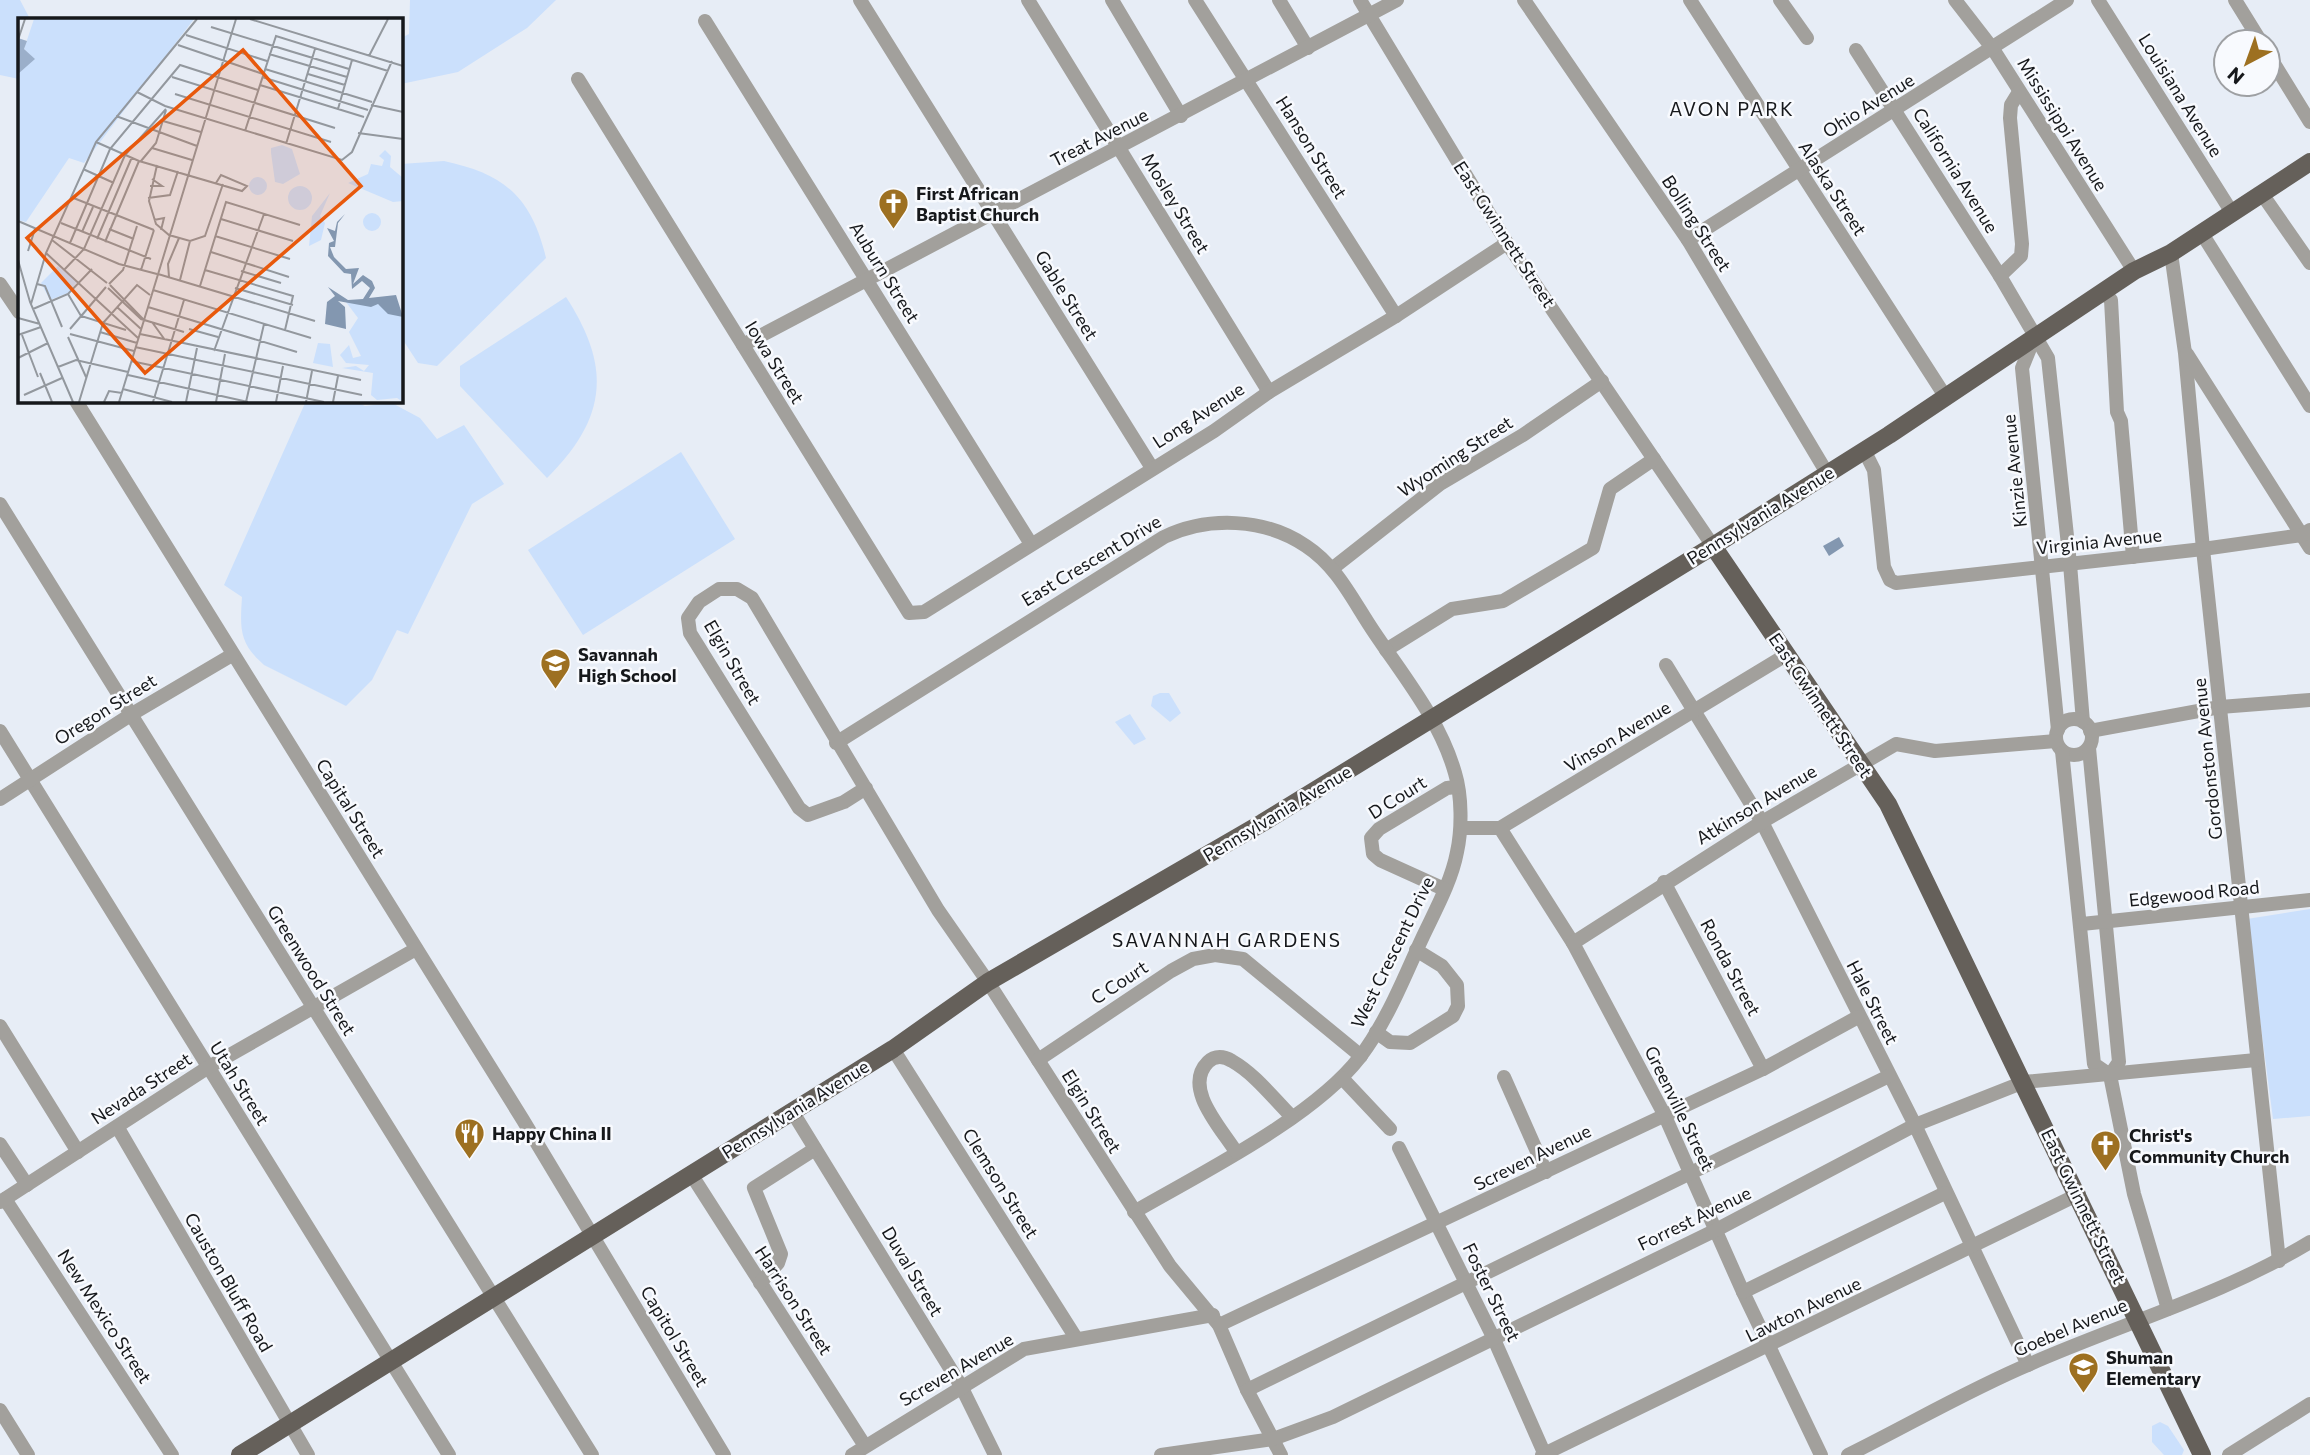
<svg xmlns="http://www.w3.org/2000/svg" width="2310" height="1455" font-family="Commissioner,sans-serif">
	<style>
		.green { fill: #cbe0fc }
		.water { fill: #8397b0 }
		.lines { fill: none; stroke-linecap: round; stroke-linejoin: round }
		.minor { stroke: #a2a09c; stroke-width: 14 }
		.major { stroke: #65605a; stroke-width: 18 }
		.labels { text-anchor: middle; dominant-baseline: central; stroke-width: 5; stroke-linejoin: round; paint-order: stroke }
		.street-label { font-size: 18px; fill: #16181b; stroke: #f8fafe }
		.poi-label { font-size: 18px; font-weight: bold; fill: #16181b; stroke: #f8fafe; text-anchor: start }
		.neighbourhood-label { font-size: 19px; letter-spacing: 2px; fill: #16181b; stroke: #f8fafe }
		.inset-road { fill: none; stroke: #93989e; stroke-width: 2 }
		.view { fill: #e8590c; fill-opacity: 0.15; stroke: #e8590c; stroke-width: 3.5 }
		.inset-edge { fill: none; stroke: #16181b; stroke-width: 3.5 }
	</style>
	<rect width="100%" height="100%" fill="#e7edf6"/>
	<!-- green -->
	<g class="green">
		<path d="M 0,0 L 20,0 L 30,19 L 19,19 L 19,79 L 0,75 Z"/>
		<path d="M 410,0 L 556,0 L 527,28 L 458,72 L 401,84 L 401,38 L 409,34 Z"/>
		<path d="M 444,161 C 504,174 531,196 546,258 L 437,366 L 418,363 L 401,337 L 401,164 Z"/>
		<path d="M 566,297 C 612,368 607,418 547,478 L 460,386 L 460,366 Z"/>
		<path d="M 306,401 L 355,401 L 365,406 L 392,403 L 420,418 L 437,439 L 464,425 L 504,484 L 472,504 L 408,634 L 397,630 L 372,680 L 346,706 L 264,665 C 239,643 240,629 242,597 L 224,585 Z"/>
		<path d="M 681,452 L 735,539 L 583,635 L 528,550 Z"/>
		<path d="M 1160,693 L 1169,693 L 1181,713 L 1170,722 L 1151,706 L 1153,696 Z"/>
		<path d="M 1130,714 L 1146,739 L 1134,745 L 1115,722 Z"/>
		<path d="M 2310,909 L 2310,1116 L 2273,1119 L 2247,919 Z"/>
		<path d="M 2160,1422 L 2168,1426 L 2184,1450 L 2182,1455 L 2164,1455 L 2152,1442 L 2152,1426 Z"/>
	</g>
	<!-- water -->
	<path class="water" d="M 1839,537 L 1844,546 L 1829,556 L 1823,546 Z"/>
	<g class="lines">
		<!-- minor -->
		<g class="minor">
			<path d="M 860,0 L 1152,468"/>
			<path d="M 1028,0 L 1269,392"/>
			<path d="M 1112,0 L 1181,116"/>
			<path d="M 1195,0 L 1396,316"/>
			<path d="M 1279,0 L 1308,48"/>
			<path d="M 1360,0 L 1507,243 L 1713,546"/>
			<path d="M 1524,0 L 1688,240 L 1827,473"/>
			<path d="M 1690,0 L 1945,396"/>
			<path d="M 1780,0 L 1807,38"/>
			<path d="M 1955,0 L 1993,49 L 2134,271"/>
			<path d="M 2098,0 L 2231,211"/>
			<path d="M 2235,0 L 2261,42"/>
			<path d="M 705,21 L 1031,544"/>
			<path d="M 1856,50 L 2000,276 L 2048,358 L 2070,564 L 2083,722"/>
			<path d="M 2268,54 L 2310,122"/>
			<path d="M 578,79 L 909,613 L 924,612 L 1214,431 L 1269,392 L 1396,316 L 1507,243"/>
			<path d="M 2262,194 L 2310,263"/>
			<path d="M 2201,232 L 2310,406"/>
			<path d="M 1688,240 L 2067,0"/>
			<path d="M 2171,253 L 2185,353 L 2203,549 L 2279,1261"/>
			<path d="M 2000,276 L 2021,256 L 2022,244 L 2010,118 L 2011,105 L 2019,92"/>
			<path d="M 0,284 L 19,312"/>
			<path d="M 2103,292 L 2111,300 L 2117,412 L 2121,421 L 2133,557"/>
			<path d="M 2035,336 L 2022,368 L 2058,730"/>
			<path d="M 743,345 L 1397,0"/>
			<path d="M 2187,354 L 2310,548"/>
			<path d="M 76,401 L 523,1120 L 724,1455"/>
			<path d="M 1864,450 L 1874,470 L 1884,567 L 1890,580 L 1896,583 L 2203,549 L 2302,535 L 2310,530"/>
			<path d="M 0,504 L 592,1455"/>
			<path d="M 1333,568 L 1440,484 L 1523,435 L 1602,381"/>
			<path d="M 1386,650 L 1452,609 L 1503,601 L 1593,548 L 1610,489 L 1654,459"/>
			<path d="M 1666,665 L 1762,822 L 1915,1125 L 2028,1365"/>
			<circle cx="2074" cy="737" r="18"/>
			<path d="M 0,731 L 449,1455"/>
			<path d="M 2090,731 L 2220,707 L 2310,700"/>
			<path d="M 836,743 L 1164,537 C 1208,516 1265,518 1306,546 C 1338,567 1353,601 1374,632 C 1404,677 1440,720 1455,773 C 1462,796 1462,829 1457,852 C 1451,884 1432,916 1419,945 C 1402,983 1385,1024 1360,1057 C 1313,1118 1201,1173 1134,1212"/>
			<path d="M 2089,748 L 2119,1062 L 2110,1075"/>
			<path d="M 2062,751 L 2094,1064 L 2110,1075 L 2134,1194 L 2168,1309"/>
			<path d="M 866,788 L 844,802 L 808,815 L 799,808 L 690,633 L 688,618 L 699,602 L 719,589 L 737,589 L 752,598 L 938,910 L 988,982 L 1170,1266 L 1219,1325 L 1247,1390 L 1281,1455"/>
			<path d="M 0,799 L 132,714 L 232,655"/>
			<path d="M 1461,828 L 1500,828 L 1786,655"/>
			<path d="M 1500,828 L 1573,943 L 1664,1114 L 1743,1292 L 1821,1455"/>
			<path d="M 1664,882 L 1763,1069"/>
			<path d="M 1444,889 L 1380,860 L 1373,854 L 1371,838 L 1379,829 L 1447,788 L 1456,787"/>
			<path d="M 2082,924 L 2310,900"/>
			<path d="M 1573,943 L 1762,822 L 1896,744 L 1935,751 L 2056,741"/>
			<path d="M 0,1026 L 78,1152"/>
			<path d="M 1376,1032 L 1390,1042 L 1410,1043 L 1453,1016 L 1458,1006 L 1457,985 L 1442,966 L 1416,950"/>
			<path d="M 893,1049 L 1076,1338"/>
			<path d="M 1038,1060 L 1171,971 L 1193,959 L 1215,955 L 1243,959 L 1361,1056"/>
			<path d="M 1504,1077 L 1546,1172"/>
			<path d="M 1342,1078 L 1390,1129"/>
			<path d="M 792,1111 L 961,1386 L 995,1455"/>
			<path d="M 118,1128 L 308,1455"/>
			<path d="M 0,1144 L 27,1185"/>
			<path d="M 1399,1148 L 1493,1337 L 1545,1455"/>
			<path d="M 1236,1152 C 1222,1129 1182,1088 1208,1062 C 1215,1055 1224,1056 1232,1061 C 1255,1074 1273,1098 1292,1117"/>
			<path d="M 691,1174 L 865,1446"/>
			<path d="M 5,1199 L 172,1455"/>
			<path d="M 0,1202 L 207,1068 L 416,949"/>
			<path d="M 760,1283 L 778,1263 L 781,1254 L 754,1188 L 815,1149"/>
			<path d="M 1743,1292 L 1945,1193"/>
			<path d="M 1219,1325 L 1763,1069 L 1858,1017"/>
			<path d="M 1247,1390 L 1889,1076"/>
			<path d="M 0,1410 L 28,1455"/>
			<path d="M 852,1455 L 1024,1349 L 1213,1315"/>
			<path d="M 1161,1455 L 1273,1439 L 1333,1417 L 1716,1230 L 1915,1125 L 2024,1082 L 2256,1060"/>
			<path d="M 1542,1455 L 2079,1194"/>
			<path d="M 1848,1455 C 1909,1425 1968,1390 2030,1364 C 2123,1323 2223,1295 2310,1242"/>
			<path d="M 2229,1455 L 2310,1404"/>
		</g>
		<!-- major -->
		<g class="major">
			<path d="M 1713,546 L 1888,804 L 2202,1455"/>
			<path d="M 240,1455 L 893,1049 L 988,982 L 1262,823 L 1713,546 L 1889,435 L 2134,271 L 2171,253 L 2310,162"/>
		</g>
	</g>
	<!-- icons -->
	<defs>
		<symbol id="church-pin" viewBox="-11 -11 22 30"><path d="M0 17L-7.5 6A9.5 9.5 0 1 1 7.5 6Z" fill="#9d7021" stroke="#f8fafe"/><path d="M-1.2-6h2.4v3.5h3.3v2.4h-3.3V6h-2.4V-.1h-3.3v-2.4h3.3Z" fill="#fff"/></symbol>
		<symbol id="school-pin" viewBox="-11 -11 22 30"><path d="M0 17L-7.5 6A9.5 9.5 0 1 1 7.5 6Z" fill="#9d7021" stroke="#f8fafe"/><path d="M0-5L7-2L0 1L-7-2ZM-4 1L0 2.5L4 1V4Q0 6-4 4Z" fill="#fff"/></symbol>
		<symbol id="restaurant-pin" viewBox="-11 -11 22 30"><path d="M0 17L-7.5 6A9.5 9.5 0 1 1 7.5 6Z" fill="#9d7021" stroke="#f8fafe"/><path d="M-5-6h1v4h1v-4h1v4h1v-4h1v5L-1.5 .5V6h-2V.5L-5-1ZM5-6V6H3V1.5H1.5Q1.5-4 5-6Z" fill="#fff"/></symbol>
	</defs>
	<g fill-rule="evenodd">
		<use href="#church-pin" x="876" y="186" width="35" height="47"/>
		<use href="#school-pin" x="538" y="646" width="35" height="47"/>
		<use href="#restaurant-pin" x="452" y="1116" width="35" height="47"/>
		<use href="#church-pin" x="2088" y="1128" width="35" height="47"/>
		<use href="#school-pin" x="2066" y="1350" width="35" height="47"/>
	</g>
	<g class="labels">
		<!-- street labels -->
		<g class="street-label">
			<text transform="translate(2181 95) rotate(58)">Louisiana Avenue</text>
			<text transform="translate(1868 105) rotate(-32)">Ohio Avenue</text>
			<text transform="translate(2063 124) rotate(58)">Mississippi Avenue</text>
			<text transform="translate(1099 137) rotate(-27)">Treat Avenue</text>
			<text transform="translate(1312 147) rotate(58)">Hanson Street</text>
			<text transform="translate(1956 170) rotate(58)">California Avenue</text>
			<text transform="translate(1833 188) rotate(57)">Alaska Street</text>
			<text transform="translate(1176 203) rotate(59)">Mosley Street</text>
			<text transform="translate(1697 223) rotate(57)">Bolling Street</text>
			<text transform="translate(1505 234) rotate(57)">East Gwinnett Street</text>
			<text transform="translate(885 272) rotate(58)">Auburn Street</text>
			<text transform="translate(1067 295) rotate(58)">Gable Street</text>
			<text transform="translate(775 362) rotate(58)">Iowa Street</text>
			<text transform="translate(1198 415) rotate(-33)">Long Avenue</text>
			<text transform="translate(1455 456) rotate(-33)">Wyoming Street</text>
			<text transform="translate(2014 471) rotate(-96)">Kinzie Avenue</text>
			<text transform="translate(1760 515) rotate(-32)">Pennsylvania Avenue</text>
			<text transform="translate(2099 541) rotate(-6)">Virginia Avenue</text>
			<text transform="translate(1091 560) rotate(-31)">East Crescent Drive</text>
			<text transform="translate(733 662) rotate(60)">Elgin Street</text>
			<text transform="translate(1821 705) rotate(56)">East Gwinnett Street</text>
			<text transform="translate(105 709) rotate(-32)">Oregon Street</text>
			<text transform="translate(1617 736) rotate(-31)">Vinson Avenue</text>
			<text transform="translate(2207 759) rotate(-96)">Gordonston Avenue</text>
			<text transform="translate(1397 797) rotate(-32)">D Court</text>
			<text transform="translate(1756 804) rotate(-31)">Atkinson Avenue</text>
			<text transform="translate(351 808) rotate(58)">Capital Street</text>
			<text transform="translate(1277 813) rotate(-31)">Pennsylvania Avenue</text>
			<text transform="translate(2194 893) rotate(-6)">Edgewood Road</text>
			<text transform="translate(1392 952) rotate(-64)">West Crescent Drive</text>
			<text transform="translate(1731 967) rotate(62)">Ronda Street</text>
			<text transform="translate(312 970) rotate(58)">Greenwood Street</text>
			<text transform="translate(1119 982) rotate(-33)">C Court</text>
			<text transform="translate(1873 1002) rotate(63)">Hale Street</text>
			<text transform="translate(240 1083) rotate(58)">Utah Street</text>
			<text transform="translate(141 1088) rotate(-33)">Nevada Street</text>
			<text transform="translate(1680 1108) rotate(64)">Greenville Street</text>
			<text transform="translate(795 1109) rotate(-32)">Pennsylvania Avenue</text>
			<text transform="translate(1092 1111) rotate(58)">Elgin Street</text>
			<text transform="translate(1532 1157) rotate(-26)">Screven Avenue</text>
			<text transform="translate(1001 1183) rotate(58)">Clemson Street</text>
			<text transform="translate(2084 1206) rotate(64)">East Gwinnett Street</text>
			<text transform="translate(1694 1218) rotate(-26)">Forrest Avenue</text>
			<text transform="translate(913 1271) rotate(59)">Duval Street</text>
			<text transform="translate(229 1282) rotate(60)">Causton Bluff Road</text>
			<text transform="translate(1492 1292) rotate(64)">Foster Street</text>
			<text transform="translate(794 1300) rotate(57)">Harrison Street</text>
			<text transform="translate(1803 1309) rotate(-26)">Lawton Avenue</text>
			<text transform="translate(105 1316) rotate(57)">New Mexico Street</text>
			<text transform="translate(2070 1327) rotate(-23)">Goebel Avenue</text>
			<text transform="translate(675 1336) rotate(59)">Capitol Street</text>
			<text transform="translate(956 1369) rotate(-30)">Screven Avenue</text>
		</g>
		<!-- poi labels -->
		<g class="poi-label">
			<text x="916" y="193">First African<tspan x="916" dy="21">Baptist Church</tspan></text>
			<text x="578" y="654">Savannah<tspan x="578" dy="21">High School</tspan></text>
			<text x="492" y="1133">Happy China II</text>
			<text x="2129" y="1135">Christ's<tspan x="2129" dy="21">Community Church</tspan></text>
			<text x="2106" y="1357">Shuman<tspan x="2106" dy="21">Elementary</tspan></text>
		</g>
		<!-- neighbourhood labels -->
		<g class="neighbourhood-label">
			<text x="1732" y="108">AVON PARK</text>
			<text x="1227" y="939">SAVANNAH GARDENS</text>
		</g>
	</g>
	<!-- overview -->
	<g transform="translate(18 18)">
		<rect width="385" height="385" fill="#e7edf6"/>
		<path d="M 16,1 L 176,1 L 66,145 L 51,140 L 8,204 L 0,202 L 0,56 L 16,41 L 6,31 ZM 264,127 L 274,131 L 282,156 L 265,166 L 257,164 L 253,135 L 253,130 ZM 367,132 L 373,138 L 372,149 L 385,160 L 385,183 L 375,184 L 330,165 L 350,156 L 353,146 L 364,148 L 366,142 L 361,138 ZM231 168a9 9 0 1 1 18 0a9 9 0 1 1-18 0ZM270 180a12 12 0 1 1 24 0a12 12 0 1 1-24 0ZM 312,175 L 302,198 L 307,205 L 303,222 L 291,228 L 294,198 ZM345 204a9 9 0 1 1 18 0a9 9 0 1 1-18 0ZM 40,248 L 59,264 L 50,275 L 32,282 L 23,265 ZM 328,284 L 360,286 L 385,299 L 385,384 L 379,380 L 359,382 L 353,377 L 355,355 L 324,350 L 338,348 L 346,353 L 351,347 L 328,345 L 322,337 L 331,327 L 335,340 L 343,338 L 331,314 L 340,300 ZM 300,325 L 312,326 L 315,349 L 295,345 Z" fill="#cbe0fc"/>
		<path d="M 0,20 L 9,23 L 6,31 L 17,41 L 0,56 Z" fill="#9bafca"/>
		<path d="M 327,196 L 320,205 L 317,229 L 312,229 L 316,239 L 328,251 L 341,250 L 335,266 L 345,257 L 354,263 L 357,270 L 351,280 L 378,277 L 385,299 L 370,296 L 360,286 L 353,289 L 320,283 L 327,289 L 328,311 L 307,306 L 309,284 L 317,278 L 310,269 L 330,282 L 345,281 L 352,270 L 344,263 L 334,271 L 333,256 L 326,255 L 310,238 L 311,225 L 316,223 L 309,210 L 317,213 L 319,204 Z" fill="#8397b0"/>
		<path class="inset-road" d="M 232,1 L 385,48M 193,9 L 331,51M 168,17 L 249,43M 0,22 L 7,1M 160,27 L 245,56M 251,36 L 329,59M 351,38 L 370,1M 247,51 L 354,84M 290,56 L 327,67M 154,59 L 317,110M 244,59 L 350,92M 242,67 L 346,99M 119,74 L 147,88 L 324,142 L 334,134 L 374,43M 157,76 L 313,124M 353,87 L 385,94M 320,91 L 334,42M 98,98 L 179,128M 145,103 L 183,114M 227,113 L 258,18 L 370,53M 340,115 L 385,121M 78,124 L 121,143 L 224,173 L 229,168 L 203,157 L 198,165M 268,126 L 297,31M 134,130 L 174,142M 123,143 L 138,125 L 148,92M 139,147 L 131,183 L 138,206 L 151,217 L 172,223 L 187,218 L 205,166M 65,151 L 96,165M 132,168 L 144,168 L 134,161M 53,179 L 136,212M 130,180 L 152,177 L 160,153M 203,201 L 275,223M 136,202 L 146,200 L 143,212M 0,203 L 101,246 L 139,256M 43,205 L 133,241M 91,211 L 116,221M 64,214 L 75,189M 197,218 L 272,241M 79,221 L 114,139M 34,222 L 89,265M 87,224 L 121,143M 52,225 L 92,131 L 162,47 L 240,72M 10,233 L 17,211M 193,234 L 271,259M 28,235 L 120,320M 0,242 L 12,284 L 55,384M 46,252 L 66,231 L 107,137 L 148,91M 123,252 L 136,212M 187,252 L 275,278 L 267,312M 223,253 L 263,265M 140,256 L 297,303M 151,259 L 150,246 L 161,220M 162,262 L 172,223M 19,266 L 27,268 L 44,309M 91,266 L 105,252 L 119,208M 92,267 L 125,301M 182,268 L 208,184 L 282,207M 90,270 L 123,301 L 166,314M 217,270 L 275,287M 135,272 L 293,320M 50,276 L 63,298 L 108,312M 13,286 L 28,235 L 78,124 L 179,1M 99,289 L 123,311M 130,289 L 279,334M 15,291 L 50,276 L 74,251M 0,300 L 22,306M 134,304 L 147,322M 52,311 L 88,269M 171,311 L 200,319M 82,314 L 119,325M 52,316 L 116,333M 122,316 L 343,362M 0,317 L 23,309M 4,317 L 20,359M 50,319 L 68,359M 117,329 L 344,377M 196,333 L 246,196M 0,340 L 30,325M 113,343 L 306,384M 40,349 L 58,342 L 110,354M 22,355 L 34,384M 110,357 L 230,384M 105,371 L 154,384M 6,377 L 44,360M 61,384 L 85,305 L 119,267 L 132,277M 86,384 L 91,373 L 104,375M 101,384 L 218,1M 135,384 L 166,282M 168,384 L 179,330M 198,384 L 207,336M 228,384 L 246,306M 258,384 L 265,348M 288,384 L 294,353M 315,384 L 320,358"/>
		<path class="view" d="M 225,32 L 343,168 L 127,355 L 9,220 Z"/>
		<rect width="385" height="385" class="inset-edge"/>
	</g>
	<!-- north arrow -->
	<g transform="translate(2247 63) rotate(221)"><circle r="33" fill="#f8fafe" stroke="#9ea0a3" stroke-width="2"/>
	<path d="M0-5L12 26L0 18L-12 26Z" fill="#9d7021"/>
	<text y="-10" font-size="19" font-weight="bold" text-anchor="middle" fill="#16181b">N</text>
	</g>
</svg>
